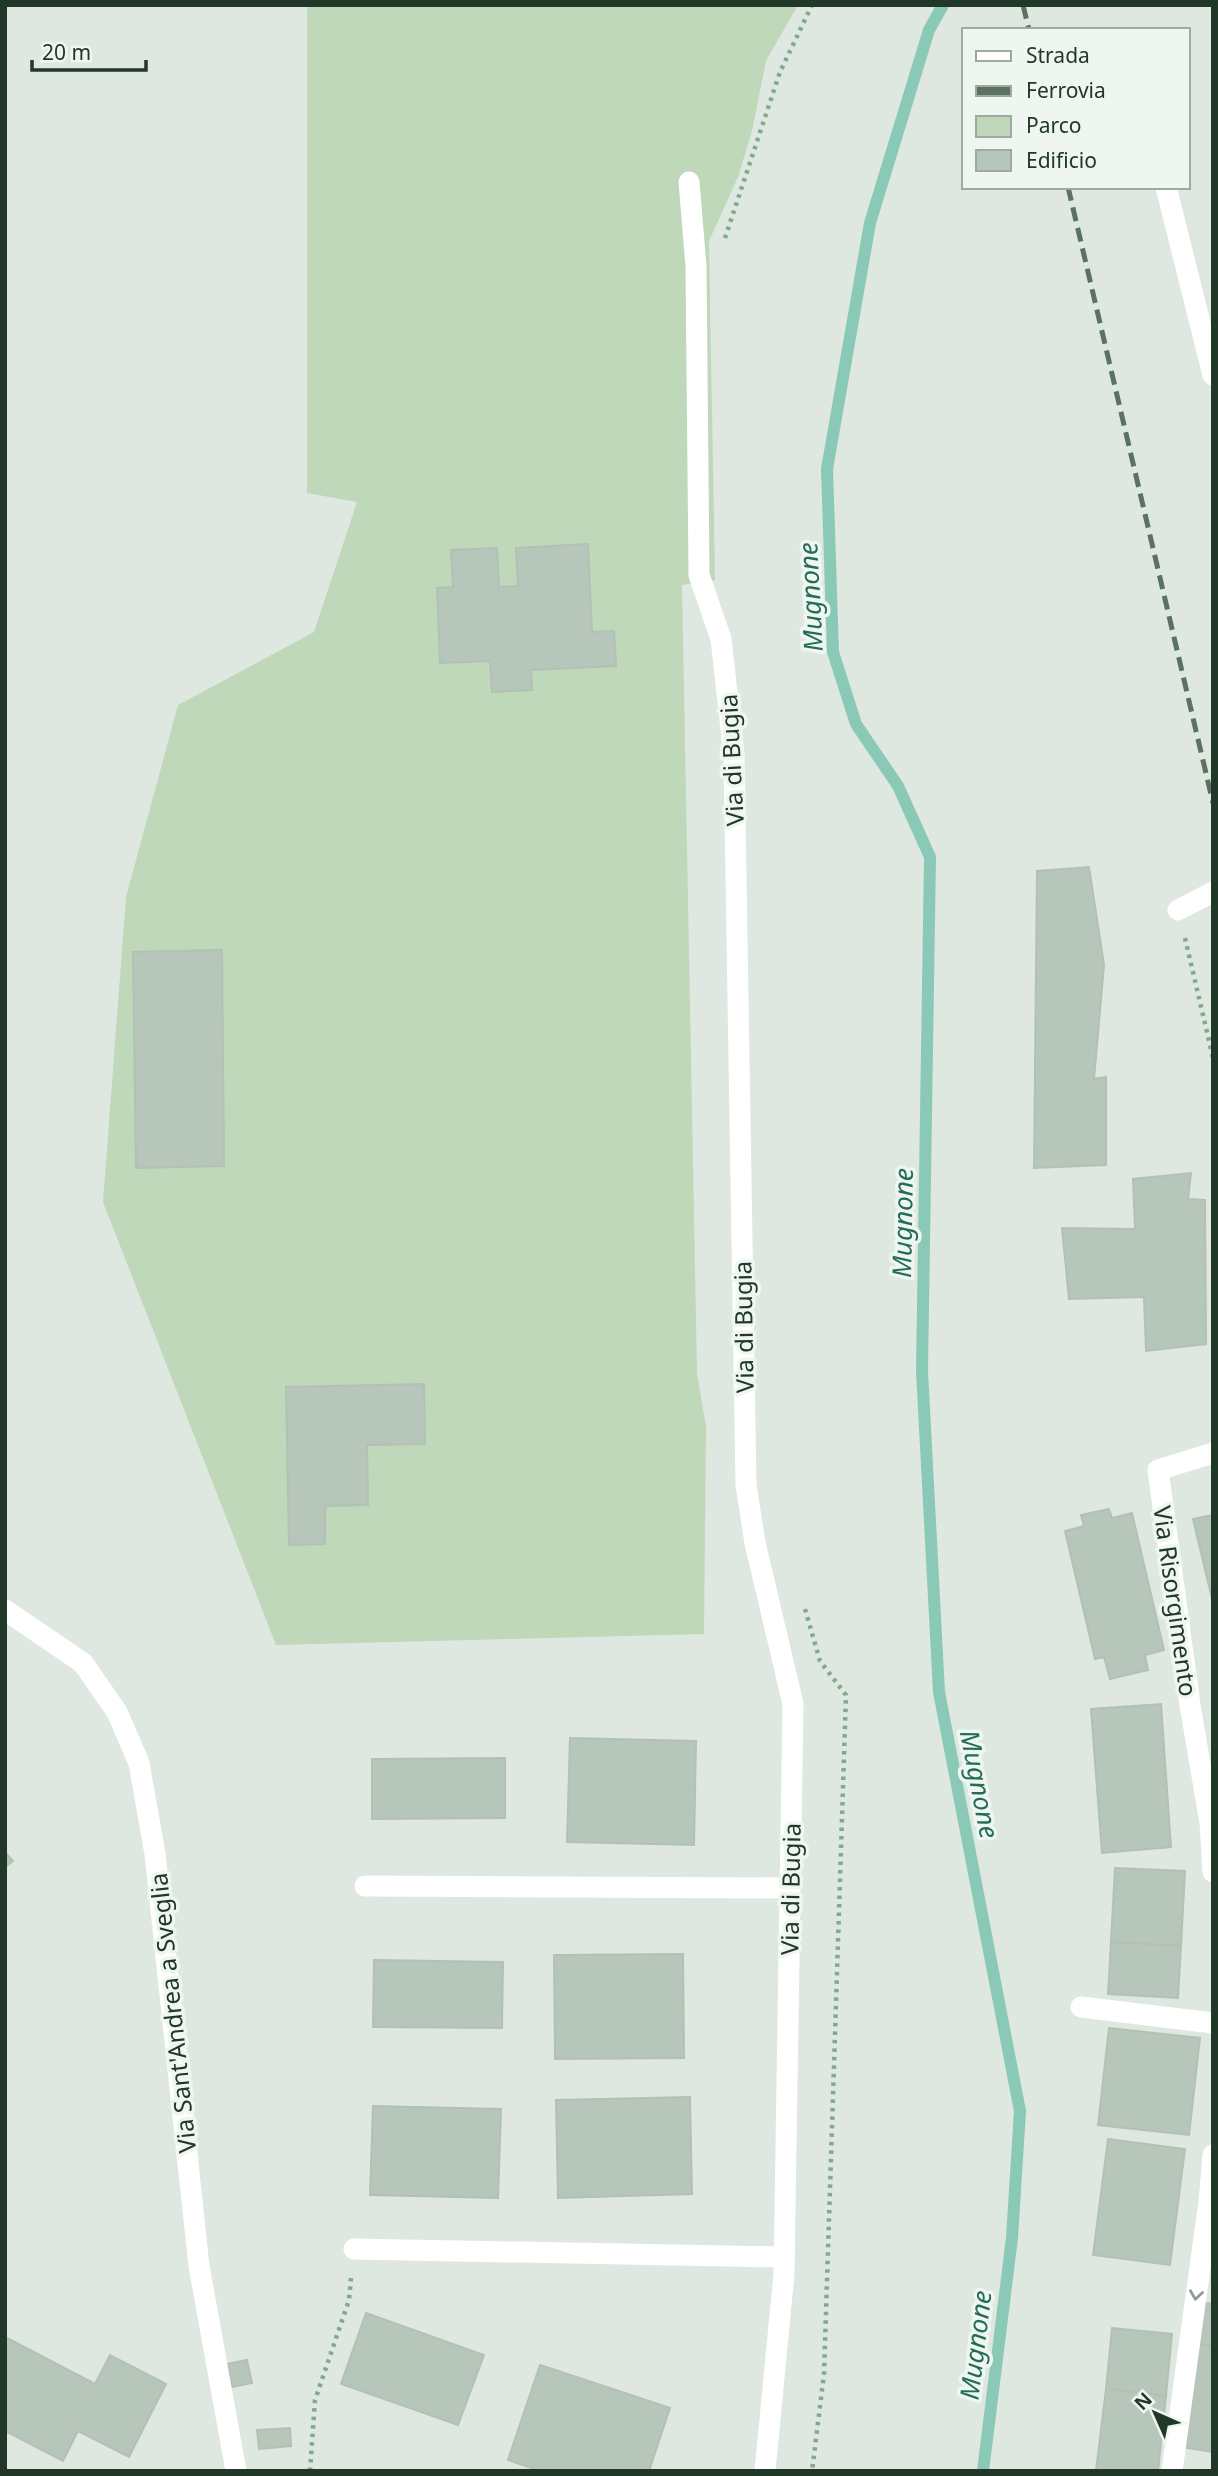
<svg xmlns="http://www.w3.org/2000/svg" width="1218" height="2476" font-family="'Noto Sans',sans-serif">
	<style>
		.green { fill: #bed8b9 }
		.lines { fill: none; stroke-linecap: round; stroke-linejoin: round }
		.stream { stroke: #8bc9b7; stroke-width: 12 }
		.building { fill: #b7c6ba; stroke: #b2c1b4; stroke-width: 2 }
		.path { stroke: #82a98b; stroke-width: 4.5; stroke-dasharray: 3.5 5; stroke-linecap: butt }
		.minor { stroke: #fff; stroke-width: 21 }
		.rail { stroke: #5b7262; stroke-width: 5; stroke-dasharray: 14 7; stroke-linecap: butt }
		.oneway { stroke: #909b93 }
		.labels { text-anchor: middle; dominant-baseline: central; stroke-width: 7; stroke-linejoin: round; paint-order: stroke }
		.street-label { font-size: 24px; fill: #213727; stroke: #eef6ef }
		.water-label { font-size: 26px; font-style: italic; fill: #226c58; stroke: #eef6ef }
	</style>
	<rect width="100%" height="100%" fill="#dee8e0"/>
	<!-- green -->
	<path class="green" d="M 307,5 L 798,5 L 766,61 L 752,131 L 738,177 L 709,241 L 715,580 L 682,585 L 697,1373 L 706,1427 L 704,1634 L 276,1645 L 103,1202 L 126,897 L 178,705 L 314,632 L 357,502 L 307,493 Z"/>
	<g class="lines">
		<!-- stream -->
		<path class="stream" d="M 943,5 L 929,30 L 870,223 L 827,469 L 833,652 L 856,724 L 898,786 L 930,857 L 922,1371 L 939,1692 L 1020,2111 L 1012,2238 L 983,2471"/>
	</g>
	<!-- building -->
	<g class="building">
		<path d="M 588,544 L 592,632 L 614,631 L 616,666 L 531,670 L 532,690 L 492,692 L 490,661 L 440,663 L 437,588 L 453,587 L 451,550 L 497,548 L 499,587 L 518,586 L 516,548 Z"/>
		<path d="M 1089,867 L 1104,965 L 1094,1079 L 1106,1077 L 1106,1165 L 1034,1168 L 1037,871 Z"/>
		<path d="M 222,950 L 224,1166 L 136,1168 L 133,952 Z"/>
		<path d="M 1191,1173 L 1188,1199 L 1205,1200 L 1206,1344 L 1146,1351 L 1144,1297 L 1069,1299 L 1062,1228 L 1135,1229 L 1133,1179 Z"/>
		<path d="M 424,1384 L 425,1444 L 367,1445 L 368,1505 L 325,1506 L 325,1544 L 289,1545 L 286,1387 Z"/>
		<path d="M 1109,1509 L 1112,1518 L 1132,1513 L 1164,1650 L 1145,1655 L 1148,1670 L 1110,1679 L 1104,1657 L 1095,1659 L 1065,1531 L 1084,1526 L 1081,1515 Z"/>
		<path d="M 1213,1515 L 1213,1603 L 1193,1519 Z"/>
		<path d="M 1161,1704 L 1171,1847 L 1102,1853 L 1091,1709 Z"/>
		<path d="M 570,1738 L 696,1741 L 694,1845 L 567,1842 Z"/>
		<path d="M 505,1758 L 505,1818 L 372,1819 L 372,1759 Z"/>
		<path d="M 5,1852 L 13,1861 L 5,1867 Z"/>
		<path d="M 1115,1868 L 1185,1871 L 1181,1946 L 1111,1942 Z"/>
		<path d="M 1111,1942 L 1181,1946 L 1178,1998 L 1108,1994 Z"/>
		<path d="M 683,1954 L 684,2058 L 555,2059 L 554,1955 Z"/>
		<path d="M 374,1960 L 503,1962 L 502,2028 L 373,2027 Z"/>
		<path d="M 1109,2028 L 1200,2038 L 1189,2135 L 1098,2125 Z"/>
		<path d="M 690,2097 L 692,2194 L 558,2198 L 556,2100 Z"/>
		<path d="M 373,2106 L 501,2109 L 498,2198 L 370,2195 Z"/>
		<path d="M 1108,2139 L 1185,2149 L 1170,2265 L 1093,2255 Z"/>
		<path d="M 1204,2303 L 1213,2304 L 1213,2346 L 1198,2344 Z"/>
		<path d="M 366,2313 L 484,2355 L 458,2425 L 341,2384 Z"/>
		<path d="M 1112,2328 L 1172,2334 L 1166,2396 L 1106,2389 Z"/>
		<path d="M 5,2337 L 95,2384 L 110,2355 L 166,2384 L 129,2457 L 78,2431 L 63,2461 L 5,2431 Z"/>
		<path d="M 1198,2344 L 1213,2346 L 1213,2452 L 1181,2447 Z"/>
		<path d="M 247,2360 L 252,2383 L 232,2387 L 227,2364 Z"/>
		<path d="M 540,2365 L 670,2408 L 649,2471 L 540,2471 L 508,2460 Z"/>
		<path d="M 1106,2389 L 1166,2396 L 1158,2471 L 1096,2471 Z"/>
		<path d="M 290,2428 L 291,2446 L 259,2449 L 257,2430 Z"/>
	</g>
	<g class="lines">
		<!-- path -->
		<g class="path">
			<path d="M 725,238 L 780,72 L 812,5"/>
			<path d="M 1185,938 L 1213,1058"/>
			<path d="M 805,1609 L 820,1661 L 846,1695 L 824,2374 L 812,2471"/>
			<path d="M 310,2471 L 315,2400 L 349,2300 L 351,2278"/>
		</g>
		<!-- minor -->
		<g class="minor">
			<path d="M 689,182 L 696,266 L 699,575 L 721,639 L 734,755 L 746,1485 L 755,1543 L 793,1704 L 784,2274 L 765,2471"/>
			<path d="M 1166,187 L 1213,375"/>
			<path d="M 1178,910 L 1213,892"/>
			<path d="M 1213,1453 L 1158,1470 L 1190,1705 L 1210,1823 L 1213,1872"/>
			<path d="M 5,1610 L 83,1663 L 117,1712 L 139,1763 L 155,1854 L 199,2266 L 236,2471"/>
			<path d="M 365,1886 L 790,1888"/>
			<path d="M 1081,2007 L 1213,2023"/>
			<path d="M 354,2249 L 784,2257"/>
			<path d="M 1172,2471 L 1209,2202 L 1213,2155"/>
		</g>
		<!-- rail -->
		<g class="rail">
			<path d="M 1023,5 L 1029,30"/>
			<path d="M 1068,187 L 1213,803"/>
		</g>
	</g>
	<!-- one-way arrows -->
	<defs><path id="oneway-chevron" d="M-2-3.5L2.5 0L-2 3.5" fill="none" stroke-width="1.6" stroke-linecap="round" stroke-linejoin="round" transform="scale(1.75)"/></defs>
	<use class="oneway" href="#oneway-chevron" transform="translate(1196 2295) rotate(98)"/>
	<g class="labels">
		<!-- street labels -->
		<g class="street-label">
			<text transform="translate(731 760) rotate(-93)">Via di Bugia</text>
			<text transform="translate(743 1327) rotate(-91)">Via di Bugia</text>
			<text transform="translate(1176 1601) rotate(82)">Via Risorgimento</text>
			<text transform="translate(790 1889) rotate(-89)">Via di Bugia</text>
			<text transform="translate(172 2013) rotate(-96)">Via Sant'Andrea a Sveglia</text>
		</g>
		<!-- water labels -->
		<g class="water-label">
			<text transform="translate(810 597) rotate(-93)">Mugnone</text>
			<text transform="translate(902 1223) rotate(-89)">Mugnone</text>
			<text transform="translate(980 1784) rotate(79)">Mugnone</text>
			<text transform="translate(975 2345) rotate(-83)">Mugnone</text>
		</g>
	</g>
	<!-- border -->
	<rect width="1218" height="2476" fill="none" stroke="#213727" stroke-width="14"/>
	<!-- legend -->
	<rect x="962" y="28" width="228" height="161" fill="#eef6ef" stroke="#9caa9f" stroke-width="2"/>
	<rect x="976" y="51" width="35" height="10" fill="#ffffff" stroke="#9caa9f" stroke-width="2"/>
	<text x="1026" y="63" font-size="21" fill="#213727">Strada</text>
	<rect x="976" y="86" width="35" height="10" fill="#5b7262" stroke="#9caa9f" stroke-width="2"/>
	<text x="1026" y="98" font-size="21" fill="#213727">Ferrovia</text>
	<rect x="976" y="116" width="35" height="21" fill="#bed8b9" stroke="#9caa9f" stroke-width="2"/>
	<text x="1026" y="133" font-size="21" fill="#213727">Parco</text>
	<rect x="976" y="150" width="35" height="21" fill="#b7c6ba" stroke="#9caa9f" stroke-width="2"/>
	<text x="1026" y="168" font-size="21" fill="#213727">Edificio</text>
	<!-- north arrow -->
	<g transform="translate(1155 2413) rotate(315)" stroke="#eef6ef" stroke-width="5" paint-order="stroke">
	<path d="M0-5L12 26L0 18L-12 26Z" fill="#213727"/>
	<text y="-10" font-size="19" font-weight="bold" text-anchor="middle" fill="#213727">N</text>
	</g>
	<!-- scale -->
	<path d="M32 60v10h114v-10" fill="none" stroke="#213727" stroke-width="3.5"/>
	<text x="42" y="60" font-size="21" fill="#213727" stroke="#eef6ef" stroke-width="5" paint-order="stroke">20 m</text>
</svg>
